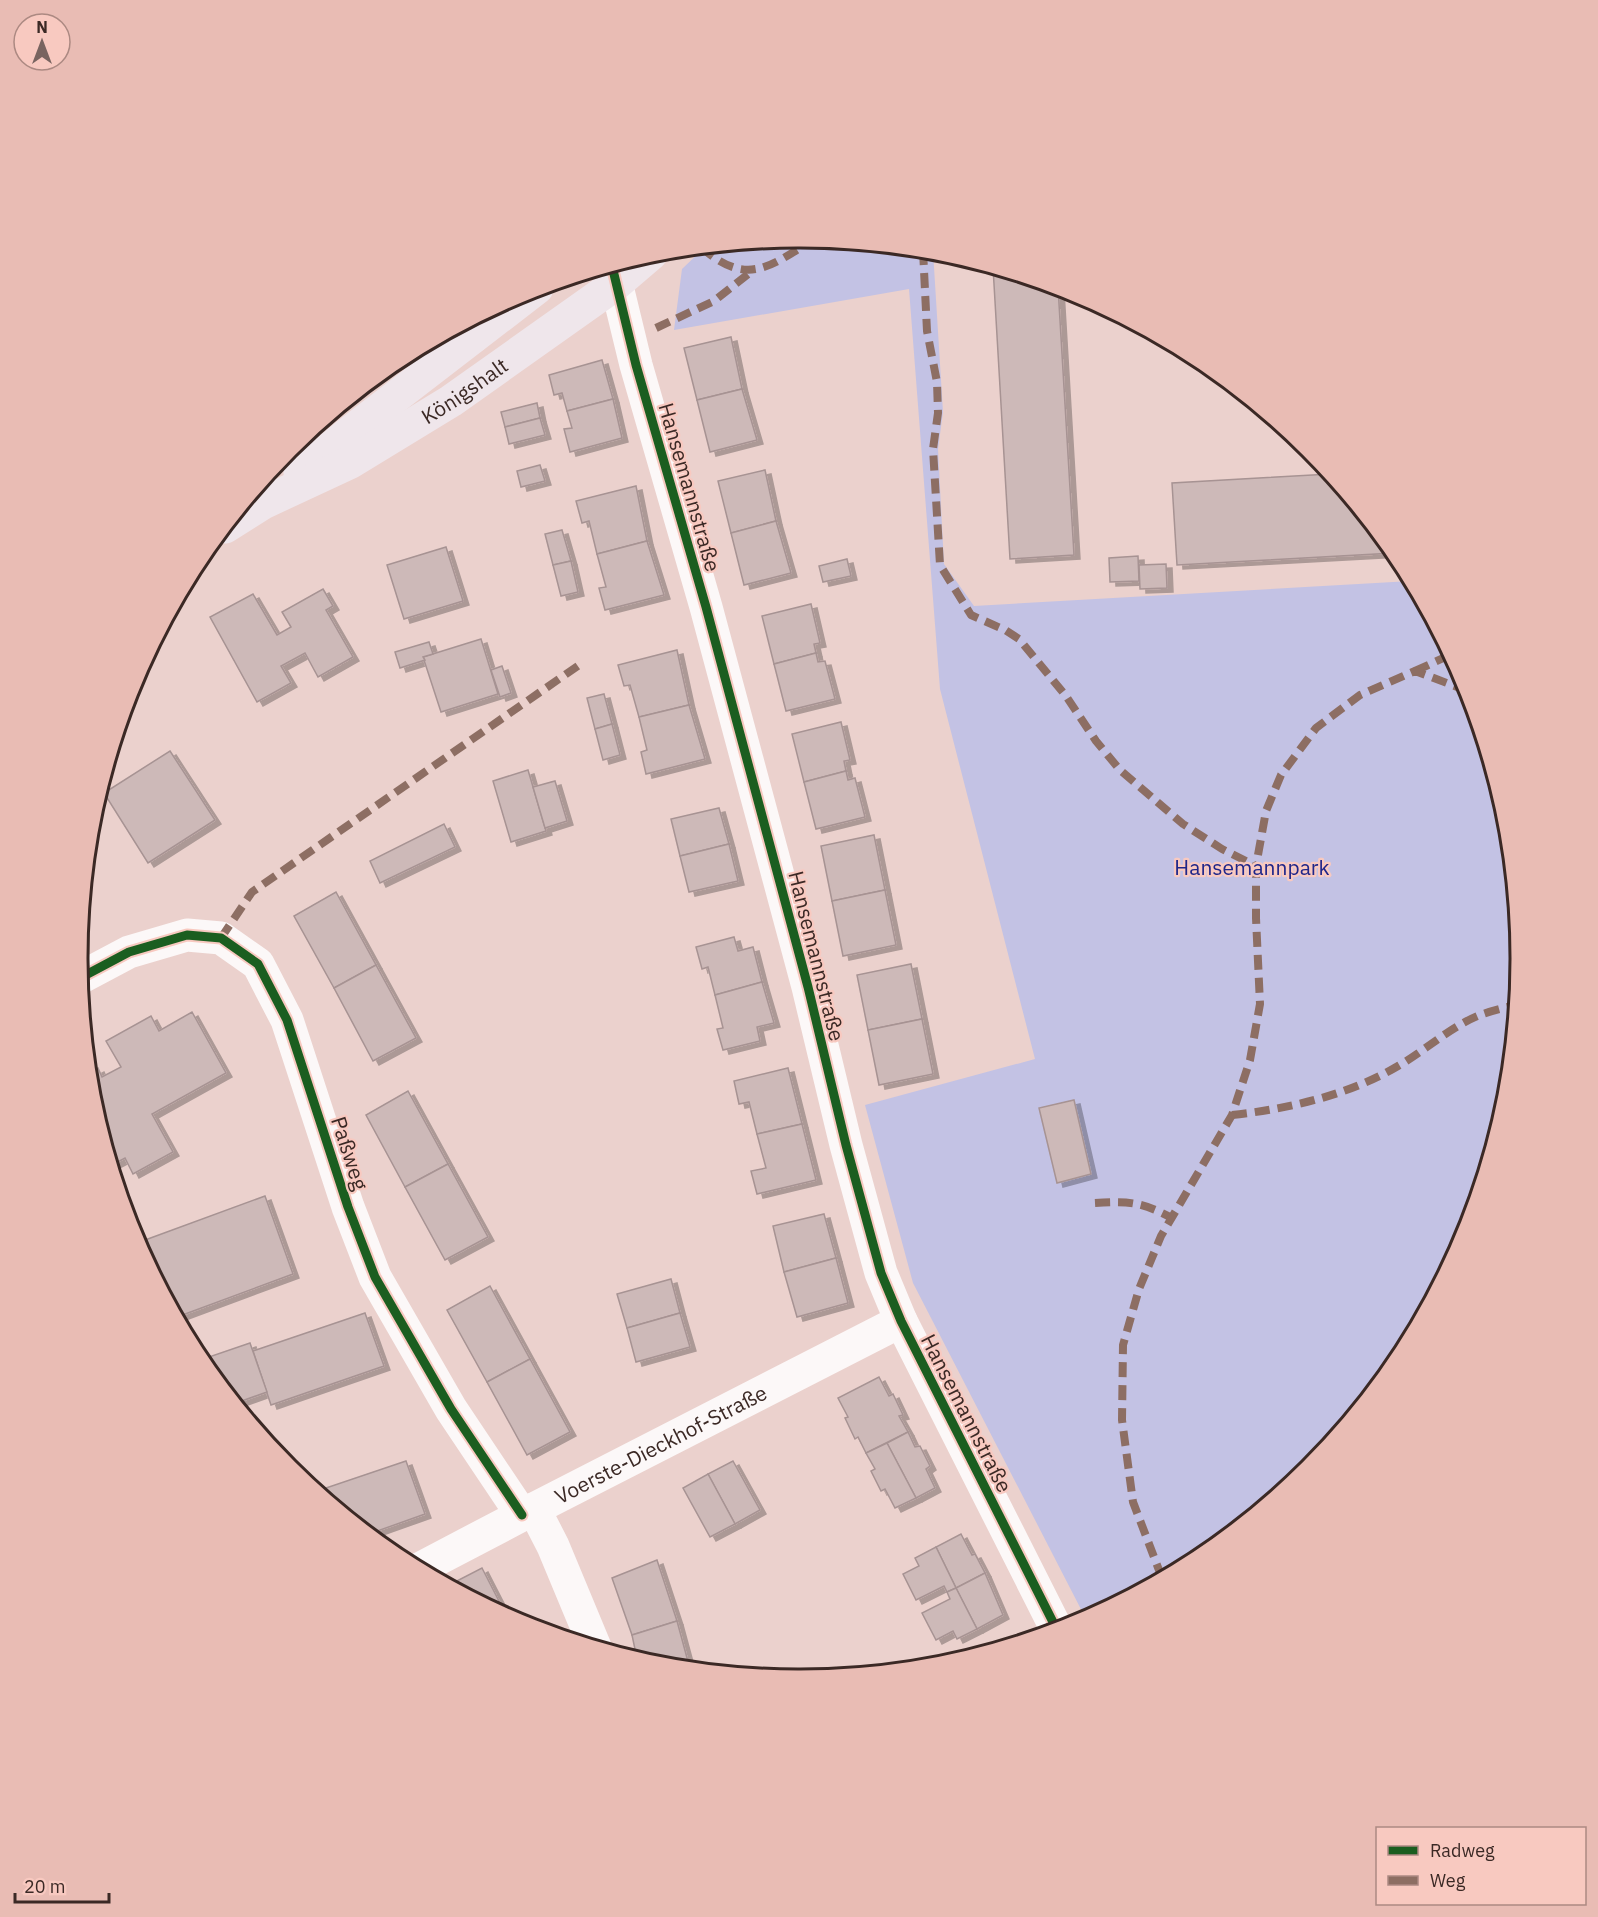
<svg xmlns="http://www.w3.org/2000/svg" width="1598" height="1917" font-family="'IBM Plex Sans',sans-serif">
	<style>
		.green { fill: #c3c2e4 }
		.building { fill: #cdb9b8; stroke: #a79393; stroke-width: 1.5; filter: url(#shadow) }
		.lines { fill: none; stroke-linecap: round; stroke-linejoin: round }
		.minor { stroke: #fcf8f8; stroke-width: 33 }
		.major { stroke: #efe6eb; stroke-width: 33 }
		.quiet { stroke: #8d6e63; stroke-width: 8; stroke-dasharray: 15 8; stroke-linecap: butt }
		.cycleway-casing { stroke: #f8c9c0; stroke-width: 13 }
		.cycleway { stroke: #1b5e20; stroke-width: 9 }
		.labels { text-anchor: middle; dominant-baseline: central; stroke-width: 4.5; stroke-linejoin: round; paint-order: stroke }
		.street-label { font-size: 21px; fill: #3b2925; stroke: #f8c9c0 }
		.park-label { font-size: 21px; fill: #1f2689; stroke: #f8c9c0 }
		.rim { fill: none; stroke: #3b2925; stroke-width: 3 }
	</style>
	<defs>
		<filter id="shadow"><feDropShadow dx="6" dy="4" stdDeviation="0" flood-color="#0004"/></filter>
	</defs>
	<rect width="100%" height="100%" fill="#ebd1cd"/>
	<!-- green -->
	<g class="green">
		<path d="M 799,238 L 933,251 L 943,412 L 938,449 L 944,564 L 974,606 L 1411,581 L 1465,683 L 1506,818 L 1520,958 L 1506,1099 L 1465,1235 L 1398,1359 L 1309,1469 L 1199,1558 L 1086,1619 L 913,1283 L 865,1105 L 1035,1059 L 940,689 L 909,289 L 674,330 L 682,269 L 705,247 Z"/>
		<path d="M 374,382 L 378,387 L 284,455 L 360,390 Z"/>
	</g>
	<!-- building -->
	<g class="building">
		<path d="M 993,267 L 1058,287 L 1074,555 L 1010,559 Z"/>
		<path d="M 731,337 L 742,389 L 697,400 L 684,348 Z"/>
		<path d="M 602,360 L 613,399 L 567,411 L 562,393 L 554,395 L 549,375 Z"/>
		<path d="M 742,389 L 757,440 L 710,452 L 697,400 Z"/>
		<path d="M 613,399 L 622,438 L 570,452 L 564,429 L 572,428 L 567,411 Z"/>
		<path d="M 537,403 L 540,418 L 505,427 L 501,412 Z"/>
		<path d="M 540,418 L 545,435 L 509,444 L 505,427 Z"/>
		<path d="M 540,465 L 545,481 L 521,487 L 517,471 Z"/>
		<path d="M 765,470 L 776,521 L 731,533 L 718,481 Z"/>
		<path d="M 1330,474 L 1394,553 L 1177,565 L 1172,483 Z"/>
		<path d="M 636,486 L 647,541 L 597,554 L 589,521 L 582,523 L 576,501 Z"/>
		<path d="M 776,521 L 791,573 L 744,585 L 731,533 Z"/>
		<path d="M 562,530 L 571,561 L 553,565 L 545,534 Z"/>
		<path d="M 647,541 L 664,595 L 605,610 L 599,588 L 606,587 L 597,554 Z"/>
		<path d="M 446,547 L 463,601 L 404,619 L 387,565 Z"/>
		<path d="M 1138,556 L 1139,581 L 1110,582 L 1109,558 Z"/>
		<path d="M 847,559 L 851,576 L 823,582 L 819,566 Z"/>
		<path d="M 571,561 L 578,592 L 561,596 L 553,565 Z"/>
		<path d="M 1166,564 L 1167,588 L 1140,589 L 1139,565 Z"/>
		<path d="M 323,589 L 333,606 L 326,610 L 353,657 L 318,677 L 305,653 L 281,666 L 291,683 L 257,702 L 210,617 L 253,594 L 277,635 L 291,627 L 282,612 Z"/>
		<path d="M 811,604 L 820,643 L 814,644 L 816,653 L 774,664 L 762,616 Z"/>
		<path d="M 481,639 L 498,694 L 441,712 L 423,657 Z"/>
		<path d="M 429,642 L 433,654 L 423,657 L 425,660 L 400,668 L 395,652 Z"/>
		<path d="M 677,650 L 689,705 L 639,717 L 630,685 L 624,686 L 618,665 Z"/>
		<path d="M 816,653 L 818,662 L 825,661 L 835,699 L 786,711 L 774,664 Z"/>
		<path d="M 502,666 L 511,693 L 500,697 L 491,670 Z"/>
		<path d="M 604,694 L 612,724 L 595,729 L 587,698 Z"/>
		<path d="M 689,705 L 705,759 L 646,774 L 641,752 L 647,750 L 639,717 Z"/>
		<path d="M 841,722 L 850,760 L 844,761 L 846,771 L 804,782 L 792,734 Z"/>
		<path d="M 612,724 L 620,755 L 603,760 L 595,729 Z"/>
		<path d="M 170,751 L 215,820 L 148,863 L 104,793 Z"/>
		<path d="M 528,770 L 546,831 L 511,842 L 493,781 Z"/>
		<path d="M 846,771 L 848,780 L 855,778 L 865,817 L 816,829 L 804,782 Z"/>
		<path d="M 555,781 L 567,821 L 545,828 L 533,787 Z"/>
		<path d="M 719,808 L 729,844 L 680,856 L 671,819 Z"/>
		<path d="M 444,824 L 455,847 L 380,883 L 370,861 Z"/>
		<path d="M 874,835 L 885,890 L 832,901 L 821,846 Z"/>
		<path d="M 729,844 L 738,881 L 689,892 L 680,856 Z"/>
		<path d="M 885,890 L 896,945 L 843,956 L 832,901 Z"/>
		<path d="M 336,892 L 376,965 L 334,988 L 294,916 Z"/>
		<path d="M 734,937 L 738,951 L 753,947 L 762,982 L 715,995 L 708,967 L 702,969 L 696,947 Z"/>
		<path d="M 911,964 L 922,1019 L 868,1030 L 857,975 Z"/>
		<path d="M 376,965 L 416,1038 L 373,1061 L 334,988 Z"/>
		<path d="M 762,982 L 774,1023 L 757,1027 L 760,1041 L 723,1050 L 717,1029 L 723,1028 L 715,995 Z"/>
		<path d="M 192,1012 L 226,1073 L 152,1114 L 173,1152 L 133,1174 L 125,1158 L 112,1165 L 92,1099 L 89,1073 L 98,1068 L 102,1077 L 121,1067 L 106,1041 L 151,1016 L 159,1031 Z"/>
		<path d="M 922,1019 L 933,1074 L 879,1085 L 868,1030 Z"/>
		<path d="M 788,1068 L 802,1124 L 757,1134 L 749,1102 L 739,1104 L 734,1081 Z"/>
		<path d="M 408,1091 L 448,1164 L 405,1187 L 366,1115 Z"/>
		<path d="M 1074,1100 L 1091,1174 L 1057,1183 L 1039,1108 Z"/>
		<path d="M 802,1124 L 816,1180 L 757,1194 L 751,1171 L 766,1168 L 757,1134 Z"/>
		<path d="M 448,1164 L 488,1237 L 445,1260 L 405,1187 Z"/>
		<path d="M 265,1196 L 293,1274 L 177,1317 L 137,1243 Z"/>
		<path d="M 824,1214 L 836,1258 L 784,1272 L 773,1226 Z"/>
		<path d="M 836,1258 L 848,1303 L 797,1317 L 784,1272 Z"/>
		<path d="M 671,1279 L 680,1313 L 627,1328 L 617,1294 Z"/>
		<path d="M 490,1286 L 530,1359 L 487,1382 L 447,1310 Z"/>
		<path d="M 365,1313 L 384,1366 L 271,1405 L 253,1351 Z"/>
		<path d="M 680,1313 L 690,1347 L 636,1362 L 627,1328 Z"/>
		<path d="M 250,1343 L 267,1392 L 236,1403 L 200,1360 Z"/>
		<path d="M 530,1359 L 570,1432 L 527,1455 L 487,1382 Z"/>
		<path d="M 879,1377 L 889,1396 L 893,1394 L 903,1415 L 899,1416 L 908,1432 L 866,1453 L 858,1437 L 855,1439 L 845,1418 L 848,1417 L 838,1398 Z"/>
		<path d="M 908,1432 L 915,1447 L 920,1446 L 930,1466 L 926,1469 L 935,1488 L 916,1498 L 887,1443 Z"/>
		<path d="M 887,1443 L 916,1498 L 895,1508 L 885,1489 L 881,1491 L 871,1471 L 875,1469 L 866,1453 Z"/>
		<path d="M 406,1461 L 425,1514 L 369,1534 L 317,1491 Z"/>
		<path d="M 733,1461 L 760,1510 L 735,1524 L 708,1474 Z"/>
		<path d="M 708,1474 L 735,1524 L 710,1537 L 683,1488 Z"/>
		<path d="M 961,1534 L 972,1555 L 975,1554 L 985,1573 L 956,1588 L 936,1547 Z"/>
		<path d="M 936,1547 L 956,1588 L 947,1592 L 944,1586 L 916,1600 L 903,1574 L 919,1566 L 915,1558 Z"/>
		<path d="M 657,1560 L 677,1621 L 632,1635 L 612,1578 Z"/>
		<path d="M 482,1568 L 503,1609 L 498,1611 L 449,1585 Z"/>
		<path d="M 985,1573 L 1003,1615 L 977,1629 L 956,1588 Z"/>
		<path d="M 956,1588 L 977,1629 L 957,1639 L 953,1631 L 936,1640 L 922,1613 L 950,1599 L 947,1592 Z"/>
		<path d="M 677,1621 L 690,1669 L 658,1666 L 637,1659 L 632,1635 Z"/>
	</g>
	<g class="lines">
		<!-- minor -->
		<g class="minor">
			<path d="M 612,266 L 636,365 L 706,607 L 808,987 L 846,1145 L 881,1273 L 901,1321 L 1057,1630"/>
			<path d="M 430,342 L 474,336"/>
			<path d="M 80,978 L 129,952 L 187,935 L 221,938 L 258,964 L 287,1020 L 348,1207 L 375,1277 L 451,1409 L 522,1515"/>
			<path d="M 534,1509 L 553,1546 L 595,1647"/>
			<path id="s1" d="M 419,1569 L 522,1515 L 901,1321"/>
		</g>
		<!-- major -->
		<g class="major">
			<path d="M 300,473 L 350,432 L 537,288"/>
			<path id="s2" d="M 225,527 L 263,503 L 351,462 L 451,401 L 616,284 L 651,254"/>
		</g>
		<!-- quiet -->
		<g class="quiet">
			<path d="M 701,247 C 747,288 771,266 814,239"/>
			<path d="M 923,250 L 927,331 L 937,382 L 938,413 L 933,449 L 940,565 L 971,615 L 1005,630 L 1019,639 L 1066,696 L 1096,741 L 1120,770 L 1183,824 L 1222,849 L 1256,866"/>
			<path d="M 656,328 L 714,301 L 752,271"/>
			<path d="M 1415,671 L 1450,655"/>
			<path d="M 221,938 L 252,892 L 582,663"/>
			<path d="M 1232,1115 C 1288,1109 1349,1095 1398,1066 C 1426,1050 1450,1027 1480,1015 C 1491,1011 1504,1008 1515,1005"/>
			<path d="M 1095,1203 C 1129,1201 1142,1202 1172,1218"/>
			<path d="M 1162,1578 L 1133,1502 L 1122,1420 L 1123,1345 L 1139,1289 L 1161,1236 L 1232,1115 L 1250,1060 L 1260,1004 L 1256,918 L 1256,866 L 1266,811 L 1281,775 L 1316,728 L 1360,695 L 1415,671 L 1468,691"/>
		</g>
		<defs>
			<g id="cycleway">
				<path d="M 612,266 L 636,365 L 706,607 L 808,987 L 846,1145 L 881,1273 L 901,1321 L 1057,1630"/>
				<path d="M 80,978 L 129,952 L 187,935 L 221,938 L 258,964 L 287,1020 L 348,1207 L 375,1277 L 451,1409 L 522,1515"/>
			</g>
		</defs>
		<!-- cycleway casing -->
		<use href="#cycleway" class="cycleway-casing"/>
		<!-- cycleway -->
		<use href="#cycleway" class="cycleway"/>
	</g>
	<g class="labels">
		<!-- street labels -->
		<g class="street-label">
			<text stroke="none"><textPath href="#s2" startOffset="276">Königshalt</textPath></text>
			<text transform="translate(690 487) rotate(74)">Hansemannstraße</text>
			<text transform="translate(817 956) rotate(76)">Hansemannstraße</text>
			<text transform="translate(350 1153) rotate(72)">Paßweg</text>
			<text transform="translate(967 1413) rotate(63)">Hansemannstraße</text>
			<text stroke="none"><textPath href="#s1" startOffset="272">Voerste-Dieckhof-Straße</textPath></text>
		</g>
		<!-- park labels -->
		<g class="park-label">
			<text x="1252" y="867">Hansemannpark</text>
		</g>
	</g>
	<!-- crop -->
	<path d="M0 0H1598V1917H0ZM798 248H800A710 710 0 0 1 1510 958V959A710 710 0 0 1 800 1669H798A710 710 0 0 1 88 959V958A710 710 0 0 1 798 248Z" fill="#e9bcb4" fill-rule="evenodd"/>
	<path class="rim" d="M798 248H800A710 710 0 0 1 1510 958V959A710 710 0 0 1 800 1669H798A710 710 0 0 1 88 959V958A710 710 0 0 1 798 248Z"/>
	<!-- legend -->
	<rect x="1376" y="1827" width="210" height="78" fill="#f8c9c0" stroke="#ac8982" stroke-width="1.5"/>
	<rect x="1388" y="1846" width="30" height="9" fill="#1b5e20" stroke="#ac8982" stroke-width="1.5"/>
	<text x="1430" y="1857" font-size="18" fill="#3b2925">Radweg</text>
	<rect x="1388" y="1876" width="30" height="9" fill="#8d6e63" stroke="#ac8982" stroke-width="1.5"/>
	<text x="1430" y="1887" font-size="18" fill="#3b2925">Weg</text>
	<!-- north arrow -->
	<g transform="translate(42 42)"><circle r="28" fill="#f8c9c0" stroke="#ac8982" stroke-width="1.5"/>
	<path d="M0-4.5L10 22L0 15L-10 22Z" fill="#796460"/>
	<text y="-9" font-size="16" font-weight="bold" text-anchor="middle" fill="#3b2925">N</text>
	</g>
	<!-- scale -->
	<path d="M15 1893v9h94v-9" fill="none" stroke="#3b2925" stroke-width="3"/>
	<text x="24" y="1893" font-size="18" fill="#3b2925" stroke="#f8c9c0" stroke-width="4.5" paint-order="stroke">20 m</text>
</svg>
